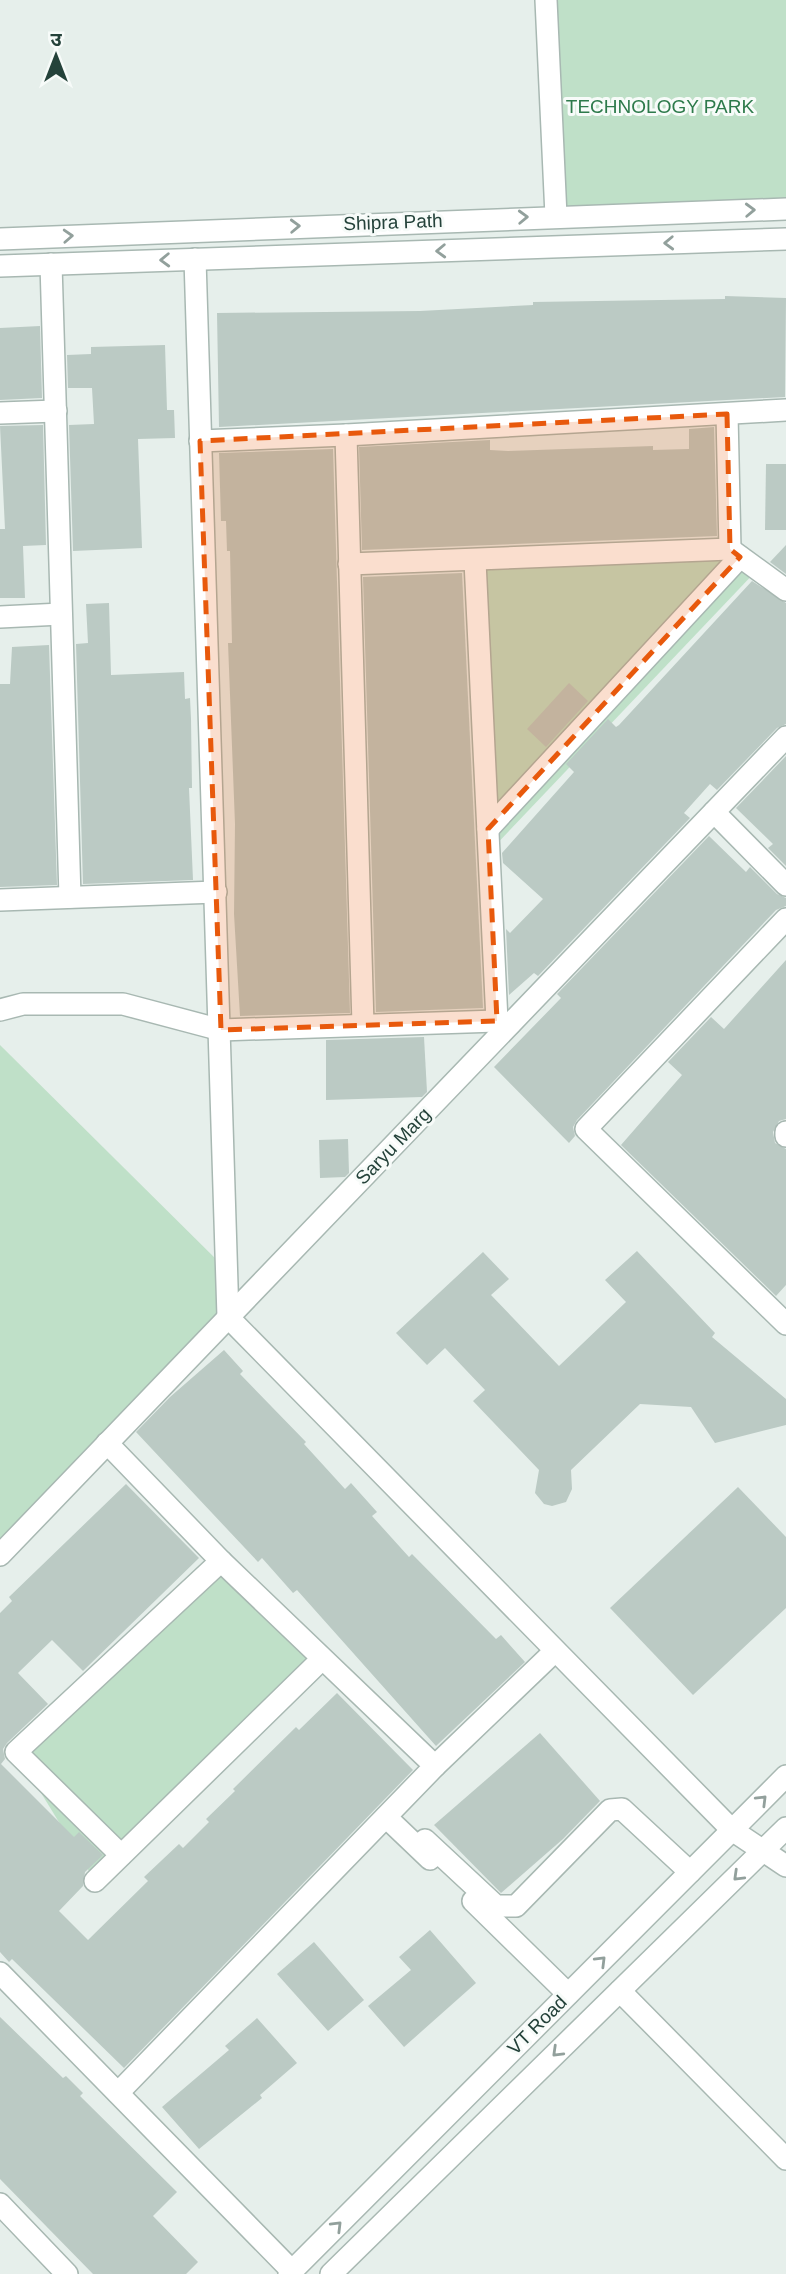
<svg xmlns="http://www.w3.org/2000/svg" width="786" height="2274" font-family="Arial,'Noto Sans Devanagari',sans-serif">
	<style>
		.green { fill: #bfe0c8 }
		.building { fill: #bbcac4 }
		.lines { fill: none; stroke-linecap: round; stroke-linejoin: round }
		.minor-casing { stroke: #a8b8b2; stroke-width: 24 }
		.minor { stroke: #fff; stroke-width: 21 }
		.oneway { stroke: #92a09c }
		.marked { fill: #e8590c; fill-opacity: 0.2; stroke: #e8590c; stroke-width: 5; stroke-dasharray: 14 9; stroke-linejoin: round }
		.labels { text-anchor: middle; dominant-baseline: central; stroke-width: 6; stroke-linejoin: round; paint-order: stroke }
		.park-label { font-size: 19px; fill: #2d7a4b; stroke: #f7fbf9 }
		.street-label { font-size: 19px; fill: #24423a; stroke: #f7fbf9 }
	</style>
	<rect width="100%" height="100%" fill="#e6efeb"/>
	<!-- green -->
	<g class="green">
		<path d="M 545,0 L 786,0 L 786,209 L 556,216 Z"/>
		<path d="M 730,549 L 758,569 L 489,852 L 475,561 Z"/>
		<path d="M 0,1045 L 227,1270 L 228,1317 L 0,1555 Z"/>
		<path d="M 221,1561 L 322,1659 L 95,1881 L 16,1752 Z"/>
	</g>
	<!-- building -->
	<g class="building">
		<path d="M 725,296 L 786,298 L 785,397 L 219,427 L 217,313 L 420,311 L 533,305 L 533,302 L 725,299 Z"/>
		<path d="M 40,326 L 42,398 L 0,400 L 0,328 Z"/>
		<path d="M 165,345 L 167,410 L 174,410 L 175,438 L 138,439 L 142,548 L 73,551 L 69,425 L 94,424 L 92,388 L 68,388 L 67,355 L 91,354 L 91,347 Z"/>
		<path d="M 43,425 L 46,545 L 23,546 L 25,598 L 0,598 L 0,529 L 5,529 L 0,426 Z"/>
		<path d="M 714,427 L 717,536 L 362,550 L 359,447 L 490,440 L 490,450 L 508,451 L 653,446 L 653,450 L 689,449 L 689,429 Z"/>
		<path d="M 333,449 L 350,1013 L 240,1016 L 234,914 L 235,824 L 228,643 L 232,643 L 230,551 L 227,551 L 226,521 L 221,521 L 219,453 Z"/>
		<path d="M 766,464 L 786,464 L 786,530 L 765,530 Z"/>
		<path d="M 786,545 L 786,574 L 770,562 Z"/>
		<path d="M 462,573 L 483,1008 L 376,1012 L 363,577 Z"/>
		<path d="M 752,581 L 786,603 L 786,724 L 777,728 L 717,790 L 710,784 L 684,813 L 690,818 L 538,976 L 534,973 L 509,995 L 506,929 L 510,933 L 543,899 L 503,863 L 502,853 L 574,772 L 566,764 L 608,719 L 616,727 L 619,725 Z"/>
		<path d="M 109,603 L 111,675 L 184,672 L 185,699 L 190,698 L 191,719 L 192,788 L 189,788 L 193,880 L 83,884 L 76,644 L 88,643 L 86,604 Z"/>
		<path d="M 49,645 L 57,885 L 0,887 L 0,684 L 10,684 L 12,647 Z"/>
		<path d="M 569,683 L 588,701 L 546,747 L 527,729 Z"/>
		<path d="M 786,756 L 786,866 L 768,848 L 773,844 L 736,808 Z"/>
		<path d="M 709,836 L 746,872 L 750,867 L 777,894 L 786,898 L 786,906 L 776,910 L 577,1120 L 573,1127 L 575,1136 L 569,1143 L 494,1067 L 561,998 L 557,994 Z"/>
		<path d="M 786,960 L 786,1119 L 779,1121 L 773,1132 L 775,1143 L 786,1149 L 786,1285 L 776,1296 L 621,1145 L 682,1075 L 668,1062 L 711,1017 L 724,1029 Z"/>
		<path d="M 424,1037 L 427,1092 L 422,1097 L 326,1100 L 326,1040 Z"/>
		<path d="M 348,1139 L 349,1173 L 345,1177 L 320,1178 L 319,1140 Z"/>
		<path d="M 637,1251 L 715,1333 L 712,1337 L 786,1399 L 786,1425 L 715,1443 L 691,1407 L 640,1404 L 571,1470 L 572,1489 L 566,1502 L 552,1506 L 544,1504 L 535,1493 L 539,1470 L 473,1401 L 485,1390 L 445,1348 L 427,1365 L 396,1333 L 483,1252 L 509,1279 L 491,1295 L 559,1366 L 626,1302 L 605,1280 Z"/>
		<path d="M 224,1350 L 243,1371 L 240,1374 L 306,1442 L 304,1444 L 345,1489 L 351,1483 L 377,1512 L 372,1516 L 409,1557 L 412,1554 L 496,1639 L 501,1635 L 525,1662 L 436,1746 L 297,1590 L 293,1593 L 262,1558 L 258,1562 L 136,1432 L 170,1397 Z"/>
		<path d="M 126,1484 L 199,1558 L 83,1671 L 52,1640 L 18,1673 L 48,1704 L 7,1743 L 3,1749 L 5,1759 L 1,1764 L 74,1837 L 79,1832 L 103,1855 L 85,1872 L 83,1886 L 59,1911 L 88,1940 L 148,1881 L 144,1877 L 179,1844 L 183,1848 L 209,1822 L 206,1819 L 235,1791 L 233,1789 L 296,1727 L 299,1730 L 337,1693 L 413,1770 L 124,2068 L 12,1959 L 9,1962 L 0,1952 L 0,1613 L 12,1601 L 9,1597 Z"/>
		<path d="M 738,1487 L 786,1537 L 786,1608 L 693,1695 L 610,1608 Z"/>
		<path d="M 540,1733 L 600,1801 L 563,1839 L 501,1893 L 434,1825 Z"/>
		<path d="M 430,1930 L 476,1983 L 404,2047 L 368,2006 L 411,1970 L 399,1957 Z"/>
		<path d="M 314,1942 L 364,2000 L 328,2031 L 277,1974 Z"/>
		<path d="M 0,2017 L 63,2078 L 66,2076 L 83,2093 L 80,2096 L 177,2192 L 153,2216 L 198,2262 L 186,2274 L 93,2274 L 0,2179 Z"/>
		<path d="M 257,2018 L 297,2063 L 260,2095 L 262,2098 L 199,2149 L 162,2107 L 229,2050 L 225,2046 Z"/>
	</g>
	<g class="lines">
		<defs>
			<g id="minor">
				<path d="M 546,0 L 556,216"/>
				<path d="M 0,239 L 786,209"/>
				<path d="M 195,259 L 228,1317 L 732,1830 L 786,1866"/>
				<path d="M 51,264 L 70,897"/>
				<path d="M 0,266 L 786,239"/>
				<path d="M 0,413 L 56,411"/>
				<path d="M 346,435 L 363,1025"/>
				<path d="M 200,441 L 346,435 L 786,410"/>
				<path d="M 731,550 L 786,590"/>
				<path d="M 475,561 L 497,1021"/>
				<path d="M 349,564 L 730,549 L 727,414"/>
				<path d="M 0,617 L 61,614"/>
				<path d="M 714,812 L 786,885"/>
				<path d="M 488,829 L 740,557"/>
				<path d="M 0,900 L 216,892"/>
				<path d="M 786,919 L 586,1129 L 786,1324"/>
				<path d="M 0,1010 L 23,1004 L 123,1004 L 221,1030 L 497,1021 L 510,1024"/>
				<path d="M 786,1132 L 786,1136"/>
				<path d="M 107,1443 L 221,1561 L 435,1766 L 118,2093"/>
				<path d="M 0,1555 L 786,737"/>
				<path d="M 435,1766 L 555,1651"/>
				<path d="M 386,1817 L 430,1859"/>
				<path d="M 425,1840 L 496,1906 L 516,1906 L 610,1810 L 622,1809 L 690,1872"/>
				<path d="M 121,1855 L 16,1752 L 221,1561"/>
				<path d="M 95,1881 L 322,1659"/>
				<path d="M 473,1901 L 568,1994"/>
				<path d="M 0,1973 L 292,2271"/>
				<path d="M 620,1991 L 786,2159"/>
				<path d="M 0,2204 L 67,2274"/>
				<path d="M 289,2274 L 786,1776"/>
				<path d="M 331,2274 L 786,1828"/>
			</g>
		</defs>
		<!-- minor casing -->
		<use href="#minor" class="minor-casing"/>
		<!-- minor -->
		<use href="#minor" class="minor"/>
	</g>
	<!-- one-way arrows -->
	<defs><path id="oneway-chevron" d="M-2-3.5L2.5 0L-2 3.5" fill="none" stroke-width="1.6" stroke-linecap="round" stroke-linejoin="round" transform="scale(1.75)"/></defs>
	<g class="oneway">
		<use href="#oneway-chevron" transform="translate(750 210) rotate(-2)"/>
		<use href="#oneway-chevron" transform="translate(523 217) rotate(-2)"/>
		<use href="#oneway-chevron" transform="translate(295 226) rotate(-2)"/>
		<use href="#oneway-chevron" transform="translate(68 236) rotate(-3)"/>
		<use href="#oneway-chevron" transform="translate(669 243) rotate(178)"/>
		<use href="#oneway-chevron" transform="translate(441 251) rotate(178)"/>
		<use href="#oneway-chevron" transform="translate(165 260) rotate(178)"/>
		<use href="#oneway-chevron" transform="translate(762 1800) rotate(-45)"/>
		<use href="#oneway-chevron" transform="translate(738 1876) rotate(136)"/>
		<use href="#oneway-chevron" transform="translate(601 1961) rotate(-45)"/>
		<use href="#oneway-chevron" transform="translate(557 2052) rotate(136)"/>
		<use href="#oneway-chevron" transform="translate(337 2226) rotate(-45)"/>
	</g>
	<!-- marked area -->
	<path class="marked" d="M 727,414 L 730,549 L 740,557 L 488,829 L 497,1021 L 221,1030 L 200,441 Z"/>
	<g class="labels">
		<!-- park labels -->
		<g class="park-label">
			<text x="660" y="106">TECHNOLOGY PARK</text>
		</g>
		<!-- street labels -->
		<g class="street-label">
			<text transform="translate(393 222) rotate(-2)">Shipra Path</text>
			<text transform="translate(393 1146) rotate(-46)">Saryu Marg</text>
			<text transform="translate(537 2025) rotate(-45)">VT Road</text>
		</g>
	</g>
	<!-- north arrow -->
	<g transform="translate(56 56)" stroke="#f7fbf9" stroke-width="5" paint-order="stroke">
	<path d="M0-5L12 26L0 18L-12 26Z" fill="#24423a"/>
	<text y="-10" font-size="19" font-weight="bold" text-anchor="middle" fill="#24423a">उ</text>
	</g>
</svg>
